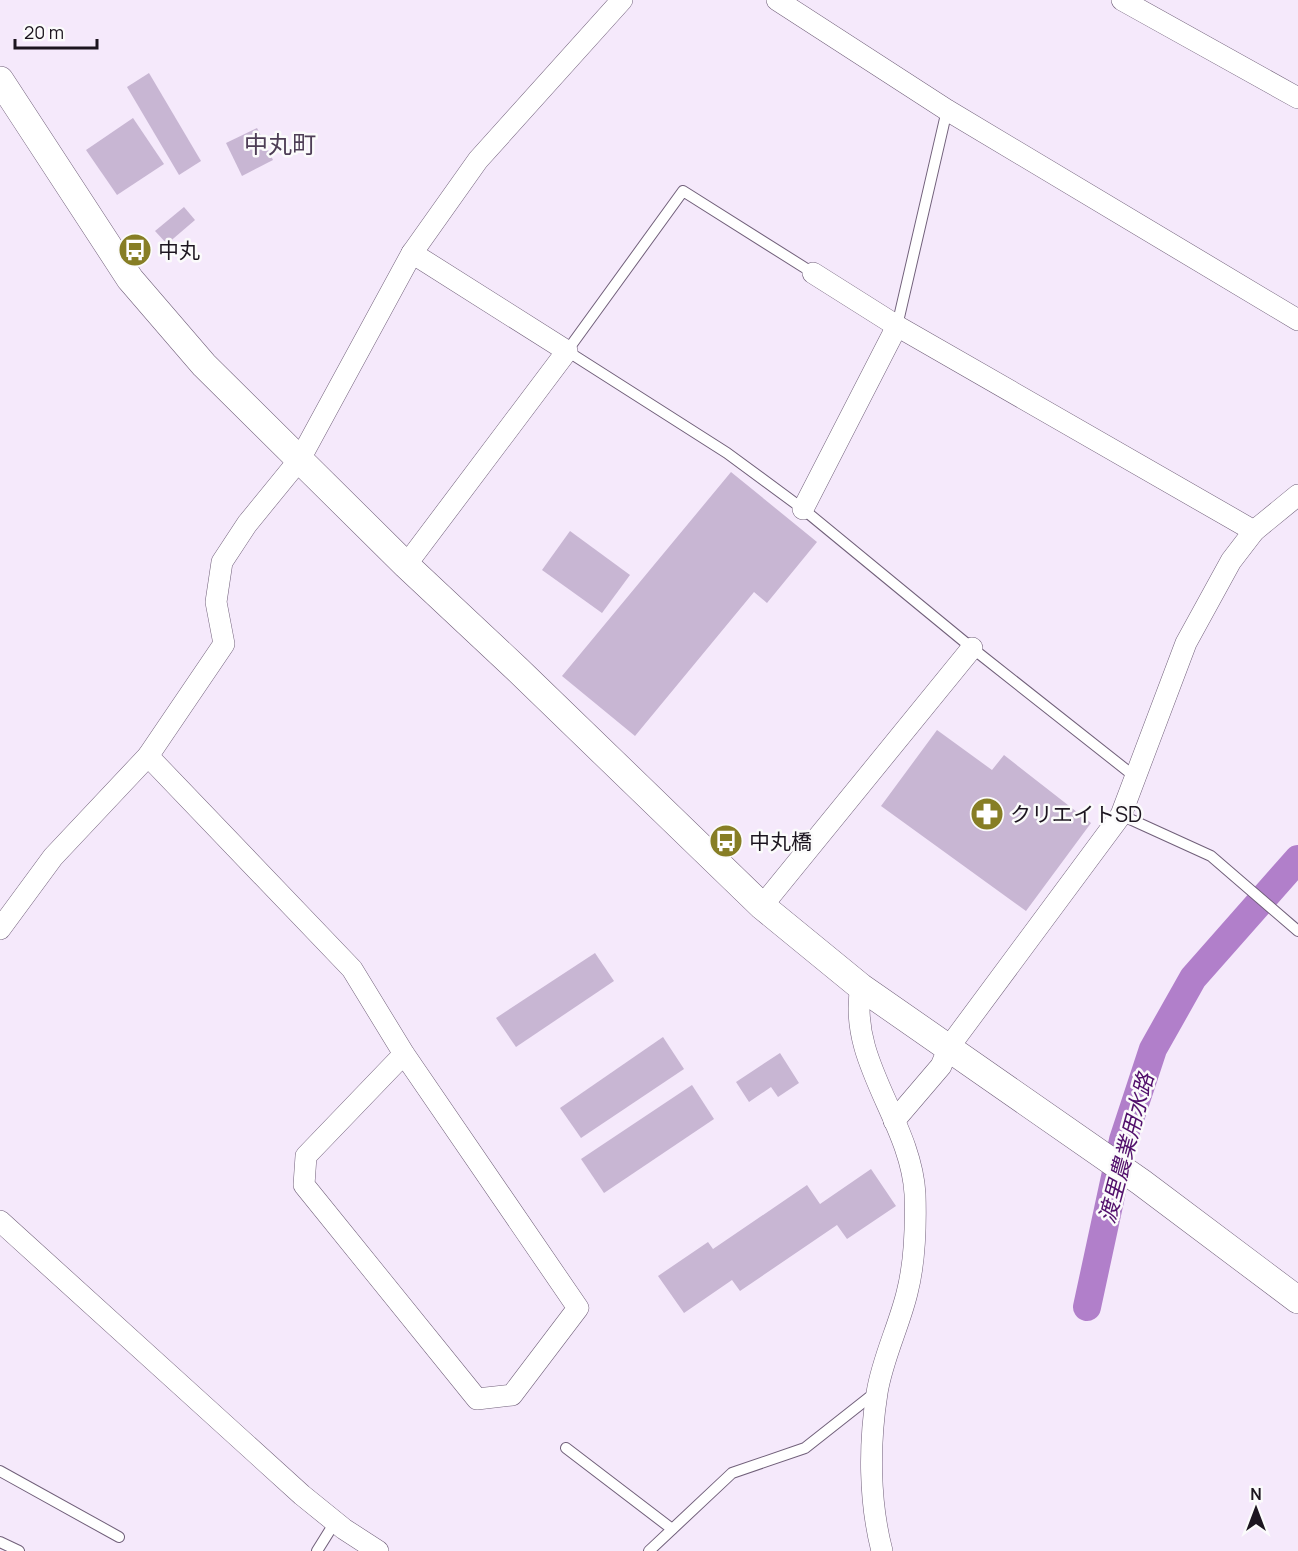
<svg xmlns="http://www.w3.org/2000/svg" width="1298" height="1551" font-family="Manrope,'Noto Sans JP',sans-serif">
	<style>
		.lines { fill: none; stroke-linecap: round; stroke-linejoin: round }
		.canal { stroke: #b17fca; stroke-width: 28 }
		.building { fill: #c8b6d3 }
		.service-casing { stroke: #71607a; stroke-width: 12 }
		.minor-casing { stroke: #71607a; stroke-width: 22 }
		.tertiary-casing { stroke: #71607a; stroke-width: 28 }
		.service { stroke: #fff; stroke-width: 10 }
		.minor { stroke: #fff; stroke-width: 21 }
		.tertiary { stroke: #fff; stroke-width: 27 }
		.labels { text-anchor: middle; dominant-baseline: central; stroke-width: 5; stroke-linejoin: round; paint-order: stroke }
		.poi-label { font-size: 21px; fill: #1c151f; stroke: #fbfbfb; text-anchor: start }
		.water-label { font-size: 22px; font-style: italic; fill: #510f6b; stroke: #fbfbfb }
		.quarter-label { font-size: 24px; fill: #4e3e56; stroke: #fbfbfb }
	</style>
	<rect width="100%" height="100%" fill="#f5e9fb"/>
	<g class="lines">
		<!-- canal -->
		<path class="canal" d="M 1087,1307 L 1123,1140 L 1153,1049 L 1193,978 L 1298,859"/>
	</g>
	<!-- building -->
	<g class="building">
		<path d="M 149,73 L 201,161 L 179,175 L 127,87 Z"/>
		<path d="M 133,118 L 164,164 L 117,195 L 86,150 Z"/>
		<path d="M 257,128 L 273,160 L 242,176 L 226,143 Z"/>
		<path d="M 184,207 L 195,220 L 167,244 L 155,231 Z"/>
		<path d="M 731,472 L 817,542 L 767,603 L 754,592 L 635,736 L 562,676 Z"/>
		<path d="M 570,531 L 630,575 L 602,613 L 542,570 Z"/>
		<path d="M 937,730 L 992,770 L 1004,755 L 1091,823 L 1026,911 L 881,806 Z"/>
		<path d="M 595,953 L 614,981 L 516,1047 L 496,1018 Z"/>
		<path d="M 663,1037 L 684,1069 L 581,1138 L 560,1108 Z"/>
		<path d="M 780,1053 L 799,1083 L 778,1097 L 771,1087 L 749,1102 L 736,1082 Z"/>
		<path d="M 692,1085 L 714,1119 L 604,1193 L 581,1159 Z"/>
		<path d="M 871,1169 L 896,1206 L 847,1239 L 837,1225 L 740,1291 L 732,1280 L 684,1313 L 658,1276 L 708,1242 L 713,1249 L 807,1185 L 820,1204 Z"/>
	</g>
	<g class="lines">
		<defs>
			<g id="service">
				<path d="M 813,273 L 683,191 L 567,351 L 727,453 L 803,509 L 972,648 L 1134,776"/>
				<path d="M 897,326 L 947,110"/>
				<path d="M 1121,815 L 1211,856 L 1298,931"/>
				<path d="M 566,1448 L 672,1529"/>
				<path d="M 0,1471 L 119,1537"/>
				<path d="M 0,1542 L 19,1551"/>
				<path d="M 317,1551 L 335,1522"/>
				<path d="M 649,1551 L 732,1473 L 805,1448 L 876,1392"/>
			</g>
			<g id="minor">
				<path d="M 777,0 L 947,110 L 1298,320"/>
				<path d="M 1122,0 L 1298,98"/>
				<path d="M 813,273 L 897,326 L 1254,531"/>
				<path d="M 803,509 L 897,326"/>
				<path d="M 406,565 L 567,351 L 412,253"/>
				<path d="M 148,756 L 352,969 L 404,1054 L 578,1308 L 512,1395 L 477,1399 L 304,1185 L 306,1156 L 404,1054"/>
				<path d="M 762,906 L 972,648"/>
				<path d="M 0,929 L 53,857 L 148,756 L 224,644 L 216,602 L 222,562 L 247,524 L 300,459 L 412,253 L 478,160 L 622,0"/>
				<path d="M 861,987 C 847,1061 911,1121 915,1194 C 916,1226 915,1262 907,1293 C 899,1326 882,1360 877,1393 C 869,1444 869,1501 882,1551"/>
				<path d="M 894,1121 L 941,1066 L 949,1047 L 1121,815 L 1186,643 L 1231,561 L 1254,531 L 1298,495"/>
				<path d="M 0,1221 L 302,1495 L 344,1529 L 378,1551"/>
			</g>
			<path id="tertiary" d="M 0,80 L 130,279 L 204,365 L 406,565 L 517,669 L 762,906 L 861,987 L 1141,1182 L 1298,1300"/>
		</defs>
		<!-- service casing -->
		<use href="#service" class="service-casing"/>
		<!-- minor casing -->
		<use href="#minor" class="minor-casing"/>
		<!-- tertiary casing -->
		<use href="#tertiary" class="tertiary-casing"/>
		<!-- service -->
		<use href="#service" class="service"/>
		<!-- minor -->
		<use href="#minor" class="minor"/>
		<!-- tertiary -->
		<use href="#tertiary" class="tertiary"/>
	</g>
	<!-- icons -->
	<defs>
		<symbol id="bus-disc" viewBox="-11 -11 22 22"><circle r="9.5" fill="#877e25" stroke="#fbfbfb"/><path d="M-5-6H5V4H4V6H2V4H-2V6H-4V4H-5ZM-3.5-4V0h7V-4ZM-3.5 1.2v1.5H-2V1.2ZM2 1.2v1.5H3.5V1.2Z" fill="#fff"/></symbol>
		<symbol id="pharmacy-disc" viewBox="-11 -11 22 22"><circle r="9.5" fill="#877e25" stroke="#fbfbfb"/><path d="M-2-6h4v4h4v4h-4v4h-4v-4h-4v-4h4Z" fill="#fff"/></symbol>
	</defs>
	<g fill-rule="evenodd">
		<use href="#bus-disc" x="116" y="231" width="38" height="38"/>
		<use href="#pharmacy-disc" x="968" y="795" width="38" height="38"/>
		<use href="#bus-disc" x="707" y="822" width="38" height="38"/>
	</g>
	<g class="labels">
		<!-- poi labels -->
		<g class="poi-label">
			<text x="158" y="250">中丸</text>
			<text x="1010" y="814">クリエイトSD</text>
			<text x="749" y="841">中丸橋</text>
		</g>
		<!-- water labels -->
		<g class="water-label">
			<text transform="translate(1126 1148) rotate(-75)">渡里農業用水路</text>
		</g>
		<!-- quarter labels -->
		<g class="quarter-label">
			<text x="280" y="143">中丸町</text>
		</g>
	</g>
	<!-- north arrow -->
	<g transform="translate(1256 1509)" stroke="#fbfbfb" stroke-width="4.5" paint-order="stroke">
	<path d="M0-4.5L10 22L0 15L-10 22Z" fill="#1c151f"/>
	<text y="-9" font-size="16" font-weight="bold" text-anchor="middle" fill="#1c151f">N</text>
	</g>
	<!-- scale -->
	<path d="M15 39v9h82v-9" fill="none" stroke="#1c151f" stroke-width="3"/>
	<text x="24" y="39" font-size="18" fill="#1c151f" stroke="#fbfbfb" stroke-width="4.5" paint-order="stroke">20 m</text>
</svg>
